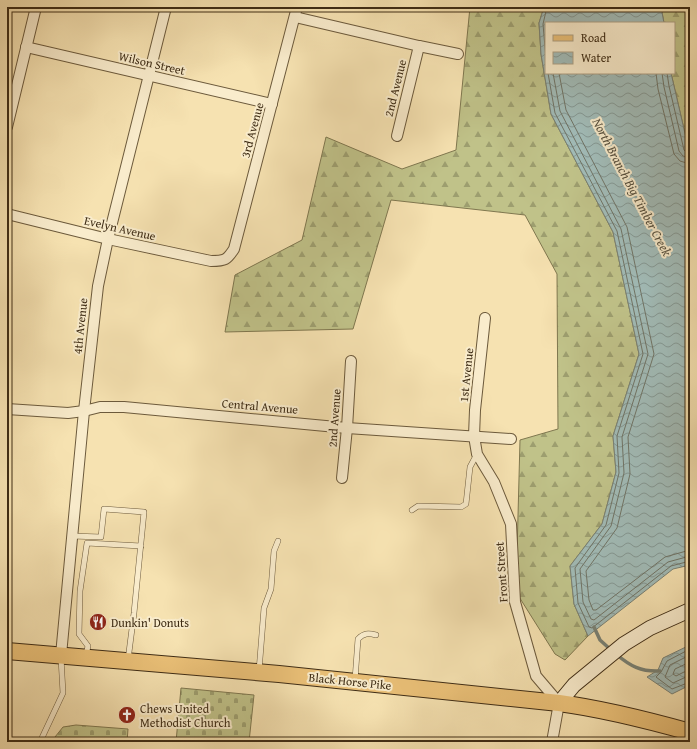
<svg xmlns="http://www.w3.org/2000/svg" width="697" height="749" font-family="'Gentium Book Plus',serif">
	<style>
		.forest { fill: url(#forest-firs); stroke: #7f774f }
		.cemetery { fill: url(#cemetery-stones); stroke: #7f774f }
		.water { fill: url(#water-waves); stroke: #798276 }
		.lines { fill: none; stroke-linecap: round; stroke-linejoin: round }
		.shore { stroke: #707466; stroke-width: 1 }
		.stream { stroke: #798276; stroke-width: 3.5 }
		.lane-casing { stroke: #6c5a3c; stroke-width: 6 }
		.street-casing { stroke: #6c5a3c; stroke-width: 12 }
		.secondary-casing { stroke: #3e2c15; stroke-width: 16 }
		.primary-casing { stroke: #3e2c15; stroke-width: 18 }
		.lane { stroke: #f9eccc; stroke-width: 5 }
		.street { stroke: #f9eccc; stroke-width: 10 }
		.secondary { stroke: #f9eccc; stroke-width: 14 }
		.primary { stroke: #ebc178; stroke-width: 16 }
		.labels { text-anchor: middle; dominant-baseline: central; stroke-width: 4; stroke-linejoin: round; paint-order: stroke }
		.street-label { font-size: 12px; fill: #3e2c15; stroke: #f9eccc }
		.poi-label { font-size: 12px; fill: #3e2c15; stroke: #f9eccc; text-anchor: start }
		.water-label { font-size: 13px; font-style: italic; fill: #57503e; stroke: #f9eccc }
	</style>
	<defs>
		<pattern id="forest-firs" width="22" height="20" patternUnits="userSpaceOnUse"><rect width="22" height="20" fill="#c0c289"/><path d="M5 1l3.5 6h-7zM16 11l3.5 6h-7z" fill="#9d9e6f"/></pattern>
		<pattern id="cemetery-stones" width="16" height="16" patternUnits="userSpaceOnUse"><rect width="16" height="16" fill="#c0c289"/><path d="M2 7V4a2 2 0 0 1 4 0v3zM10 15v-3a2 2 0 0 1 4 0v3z" fill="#9d9e6f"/></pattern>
		<pattern id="water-waves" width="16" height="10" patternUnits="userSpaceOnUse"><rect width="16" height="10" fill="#a1bbb7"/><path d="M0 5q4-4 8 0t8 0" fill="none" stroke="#859894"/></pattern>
	</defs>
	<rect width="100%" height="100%" fill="#f6e2b1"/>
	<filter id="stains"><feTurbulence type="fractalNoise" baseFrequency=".005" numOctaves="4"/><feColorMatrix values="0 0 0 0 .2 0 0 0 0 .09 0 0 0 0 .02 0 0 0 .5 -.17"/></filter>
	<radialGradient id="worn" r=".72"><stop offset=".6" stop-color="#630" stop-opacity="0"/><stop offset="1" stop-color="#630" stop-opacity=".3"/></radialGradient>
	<!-- forest -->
	<g class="forest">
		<path d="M 470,7 L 544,7 L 539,23 L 541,54 L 551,114 L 613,232 L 639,354 L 613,436 L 616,472 L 602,524 L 570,566 L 574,604 L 588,636 L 565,660 L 555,654 L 516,592 L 520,440 L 558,429 L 557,274 L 525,215 L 391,200 L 353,329 L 225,332 L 235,275 L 302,240 L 326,137 L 402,169 L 456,150 Z"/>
		<path d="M 661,7 L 690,7 L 690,155 L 671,73 L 674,73 L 674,23 L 664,23 Z"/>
	</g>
	<!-- cemetery -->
	<g class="cemetery">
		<path d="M 181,688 L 254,695 L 249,742 L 176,742 Z"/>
		<path d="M 76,725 L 128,729 L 127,742 L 54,742 L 55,737 L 63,727 Z"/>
	</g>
	<!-- water -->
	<g class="water">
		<path d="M 544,7 L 661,7 L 664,23 L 546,23 L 546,73 L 671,73 L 690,155 L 690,565 L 673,569 L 588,636 L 574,604 L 570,566 L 602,524 L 616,472 L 613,436 L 639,354 L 613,232 L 551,114 L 541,54 L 539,23 Z"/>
		<path d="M 690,645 L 690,685 L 672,694 L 647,677 L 658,670 L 663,658 Z"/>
	</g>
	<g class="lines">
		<!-- shore -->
		<g class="shore">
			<path d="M 546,59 L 543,24 L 547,7"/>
			<path d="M 548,73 L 555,113 L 617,231 L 643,354 L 617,436 L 619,473 L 606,525 L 575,568 L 578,603 L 589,627 L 592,628 L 671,566 L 690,561"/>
			<path d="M 553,73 L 560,111 L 621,229 L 648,354 L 622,437 L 624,473 L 611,526 L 580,569 L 583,602 L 591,619 L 594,620 L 668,562 L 690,556"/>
			<path d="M 559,73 L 566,110 L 627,227 L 654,354 L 628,437 L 630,474 L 617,528 L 586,571 L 589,600 L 593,610 L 596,610 L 665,557 L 690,550"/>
			<path d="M 656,73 L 658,89 L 674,154 L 680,161 L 690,164"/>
			<path d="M 662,73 L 664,87 L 679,151 L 683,156 L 690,158"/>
			<path d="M 667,73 L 669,86 L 684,150 L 687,153 L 690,153"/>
			<path d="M 690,649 L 667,661 L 661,672 L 656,677 L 672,689 L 690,682"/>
			<path d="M 690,655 L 670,665 L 665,677 L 673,683 L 686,677 L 690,677"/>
			<path d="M 690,662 L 675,669 L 673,674 L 676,676 L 684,672 L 690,671"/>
		</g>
		<!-- stream -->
		<g class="stream">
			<path d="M 594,627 L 600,640 L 611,650"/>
			<path d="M 616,654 C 630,666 641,672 660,671"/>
		</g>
		<defs>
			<g id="lane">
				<path d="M 412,510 L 418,506 L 461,507 L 466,504 L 470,467 L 477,454"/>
				<path d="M 72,536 L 101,537 L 104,509 L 144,512 L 134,613 L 128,660"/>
				<path d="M 86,655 L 88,646 L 79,634 L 80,591 L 87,543 L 141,546"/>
				<path d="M 259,671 L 264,608 L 271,589 L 274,551 L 278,541"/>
				<path d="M 355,680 L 358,639 C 364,633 368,633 376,635"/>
				<path d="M 7,740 L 38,742"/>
				<path d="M 40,742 L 63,693 L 61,658"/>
			</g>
			<g id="street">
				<path d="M 295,17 L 419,46 L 458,54"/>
				<path d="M 26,47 L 272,104"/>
				<path d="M 7,127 L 36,7"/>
				<path d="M 397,136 L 419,46"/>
				<path d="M 7,214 L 108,239 L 211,261 C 225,261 227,260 234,249 L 297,7"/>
				<path d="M 485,318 L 475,410 L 474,436 L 477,454 L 494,482 L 511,524 L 515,602 L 536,676 L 559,703 L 552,742"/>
				<path d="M 7,409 L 68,413 L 84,411 L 100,407 L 124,407 L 347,428 L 511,439"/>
				<path d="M 342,478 L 347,428 L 351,361"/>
				<path d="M 61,655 L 84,411 L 98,286 L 108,239 L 166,7"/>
			</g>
			<path id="secondary" d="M 559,703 L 574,685 L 624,644 L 650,628 L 690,610"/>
			<path id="primary" d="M 7,651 L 279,674 L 559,703 C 604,709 647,720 690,732"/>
		</defs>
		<!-- lane casing -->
		<use href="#lane" class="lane-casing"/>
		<!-- street casing -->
		<use href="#street" class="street-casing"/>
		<!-- secondary casing -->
		<use href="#secondary" class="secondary-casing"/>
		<!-- primary casing -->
		<use href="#primary" class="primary-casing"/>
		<!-- lane -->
		<use href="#lane" class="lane"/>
		<!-- street -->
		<use href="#street" class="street"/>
		<!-- secondary -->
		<use href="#secondary" class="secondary"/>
		<!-- primary -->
		<use href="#primary" class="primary"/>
	</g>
	<!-- icons -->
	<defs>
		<symbol id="restaurant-disc" viewBox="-11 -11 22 22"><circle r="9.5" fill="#8f2418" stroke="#f9eccc"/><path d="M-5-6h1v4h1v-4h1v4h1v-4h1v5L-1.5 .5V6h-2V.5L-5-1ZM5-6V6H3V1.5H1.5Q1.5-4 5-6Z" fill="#fff"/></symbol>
		<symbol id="church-disc" viewBox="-11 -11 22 22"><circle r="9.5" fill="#8f2418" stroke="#f9eccc"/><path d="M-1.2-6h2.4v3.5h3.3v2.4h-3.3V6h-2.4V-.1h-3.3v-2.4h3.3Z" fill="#fff"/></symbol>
	</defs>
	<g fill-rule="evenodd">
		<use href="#restaurant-disc" x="88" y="612" width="20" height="20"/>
		<use href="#church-disc" x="117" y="705" width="20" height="20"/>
	</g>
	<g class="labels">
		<!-- street labels -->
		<g class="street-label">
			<text transform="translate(152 63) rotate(13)">Wilson Street</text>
			<text transform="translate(395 88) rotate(-76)">2nd Avenue</text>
			<text transform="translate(252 130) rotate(-75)">3rd Avenue</text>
			<text transform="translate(120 228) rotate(13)">Evelyn Avenue</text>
			<text transform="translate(80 326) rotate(-84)">4th Avenue</text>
			<text transform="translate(466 375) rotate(-84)">1st Avenue</text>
			<text transform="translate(260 406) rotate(5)">Central Avenue</text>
			<text transform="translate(334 418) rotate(-86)">2nd Avenue</text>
			<text transform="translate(501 572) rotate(-94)">Front Street</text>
			<text transform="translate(350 681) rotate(6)">Black Horse Pike</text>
		</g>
		<!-- poi labels -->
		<g class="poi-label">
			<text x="111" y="622">Dunkin' Donuts</text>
			<text x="140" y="708">Chews United<tspan x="140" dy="14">Methodist Church</tspan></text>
		</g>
		<!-- water labels -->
		<g class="water-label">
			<text transform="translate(632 187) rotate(62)">North Branch Big Timber Creek</text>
		</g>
	</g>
	<!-- margin -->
	<rect width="697" height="749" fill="none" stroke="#f6e2b1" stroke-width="24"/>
	<rect x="8" y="8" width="681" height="733" fill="none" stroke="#3e2c15" stroke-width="2"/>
	<rect x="12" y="12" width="673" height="725" fill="none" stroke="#3e2c15"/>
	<!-- legend -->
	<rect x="545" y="22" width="130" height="52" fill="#f9eccc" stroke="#ae9f83"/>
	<rect x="553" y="35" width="20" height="6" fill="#ebc178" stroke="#ae9f83"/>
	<text x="581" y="42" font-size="12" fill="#3e2c15">Road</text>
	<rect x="553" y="52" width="20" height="12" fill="url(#water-waves)" stroke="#ae9f83"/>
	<text x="581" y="62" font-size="12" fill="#3e2c15">Water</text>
	<rect width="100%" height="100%" filter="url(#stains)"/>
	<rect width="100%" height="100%" fill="url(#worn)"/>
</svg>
